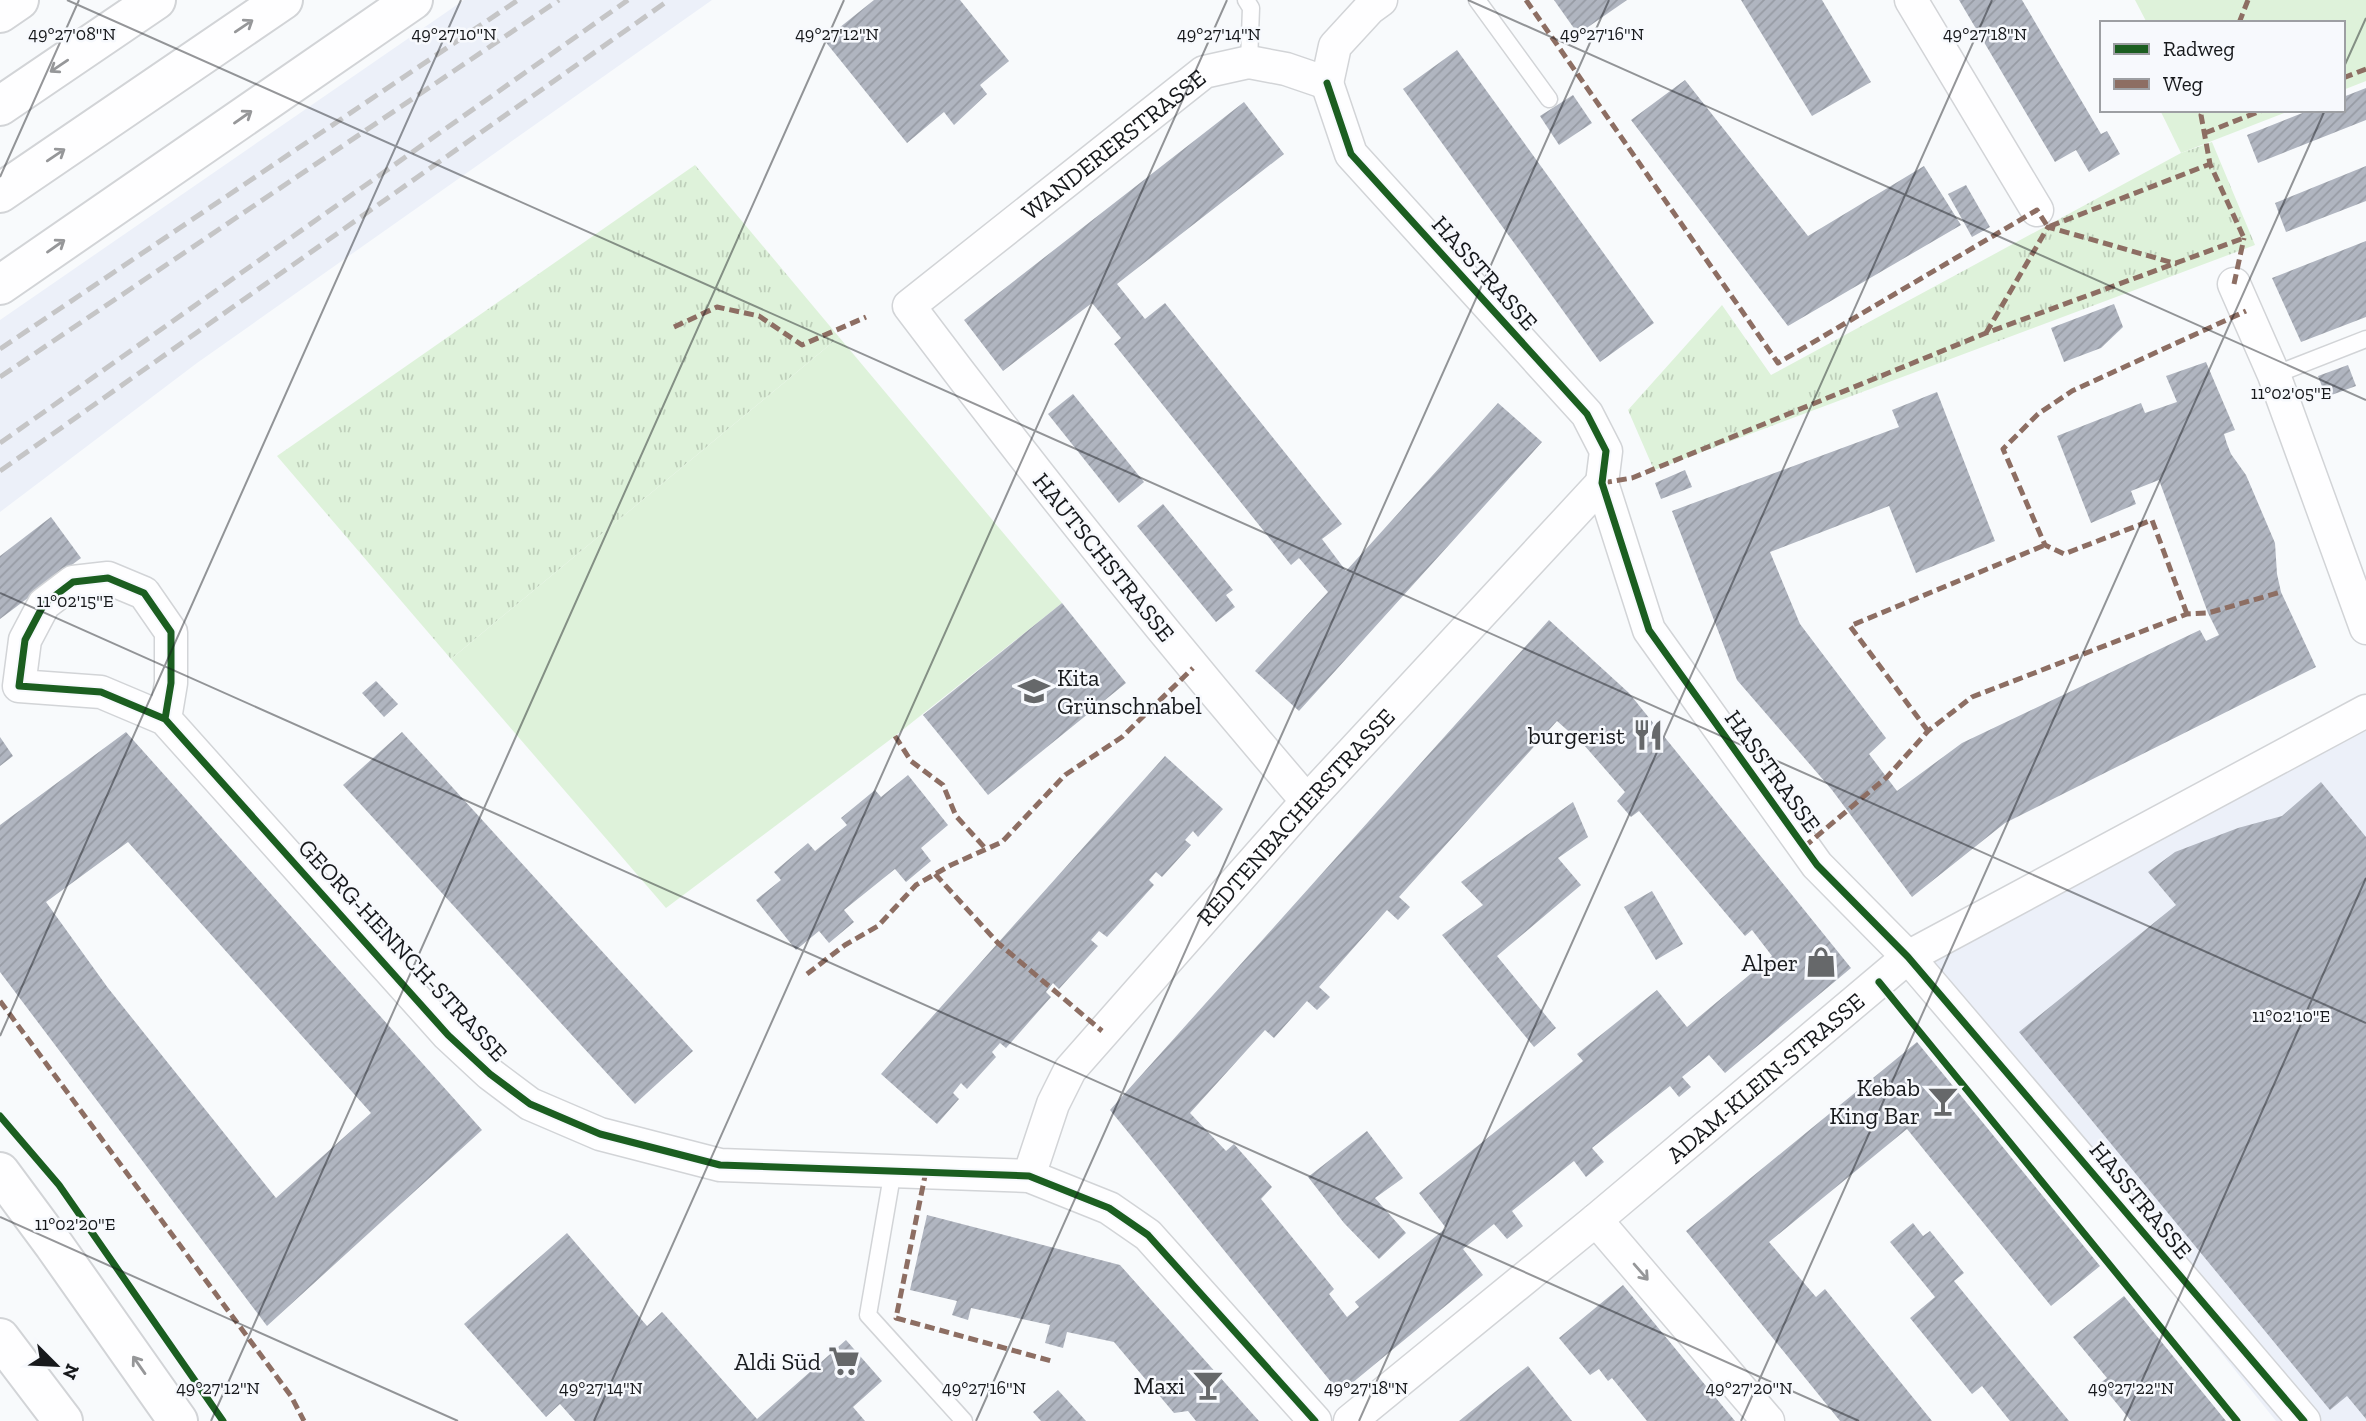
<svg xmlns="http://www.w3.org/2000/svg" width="2366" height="1421" font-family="'Zilla Slab',serif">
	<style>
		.built { fill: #ecf0f9 }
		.grass { fill: url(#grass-tufts) }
		.park { fill: #def2da }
		.building { fill: url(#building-hatch); fill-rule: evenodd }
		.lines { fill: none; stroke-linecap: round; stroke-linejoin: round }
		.service-casing { stroke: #d2d4d7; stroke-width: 19 }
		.minor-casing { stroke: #d2d4d7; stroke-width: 35 }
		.primary-casing { stroke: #d2d4d7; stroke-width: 42 }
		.trunk-casing { stroke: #d2d4d7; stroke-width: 42 }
		.service { stroke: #fefeff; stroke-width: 16 }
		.minor { stroke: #fefeff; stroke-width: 32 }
		.primary { stroke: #fefeff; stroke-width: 38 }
		.trunk { stroke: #fefeff; stroke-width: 38 }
		.rail { stroke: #c5c5c6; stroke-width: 5; stroke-dasharray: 14 7; stroke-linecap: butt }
		.quiet { stroke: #8d6e63; stroke-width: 5; stroke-dasharray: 10 5; stroke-linecap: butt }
		.cycleway-casing { stroke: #f7f9fd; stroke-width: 11 }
		.cycleway { stroke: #1b5e20; stroke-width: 7 }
		.oneway { stroke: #969799 }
		.ticks { fill: none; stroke: #17191c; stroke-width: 2; stroke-opacity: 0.45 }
		.labels { text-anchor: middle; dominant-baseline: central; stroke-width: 5; stroke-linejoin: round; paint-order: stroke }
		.street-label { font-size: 24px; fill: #17191c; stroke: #f7f9fd }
		.poi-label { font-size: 24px; fill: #17191c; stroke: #f7f9fd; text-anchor: end }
		.ticks-label { font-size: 18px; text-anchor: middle; fill: #17191c; stroke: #f7f9fd; stroke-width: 5; stroke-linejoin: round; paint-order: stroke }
	</style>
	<defs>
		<pattern id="grass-tufts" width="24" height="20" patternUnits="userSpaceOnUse" patternTransform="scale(1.75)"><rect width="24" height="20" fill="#def2da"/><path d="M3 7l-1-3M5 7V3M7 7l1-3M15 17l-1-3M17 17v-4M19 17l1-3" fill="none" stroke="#becfba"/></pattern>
		<pattern id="building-hatch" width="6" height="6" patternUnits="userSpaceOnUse" patternTransform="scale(1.75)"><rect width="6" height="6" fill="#b0b5c0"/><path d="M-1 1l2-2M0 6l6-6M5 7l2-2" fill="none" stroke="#979ba4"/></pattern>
	</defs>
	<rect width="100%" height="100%" fill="#f8fafc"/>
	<!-- built -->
	<g class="built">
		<path d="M 464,0 L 712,0 L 197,363 L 0,512 L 0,320 Z"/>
		<path d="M 2366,711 L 2366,1421 L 2276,1421 L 1967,1038 L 1908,957 Z"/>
	</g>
	<!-- grass -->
	<g class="grass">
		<path d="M 2212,142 L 2255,245 L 1654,470 L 1628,410 L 1722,305 L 1771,375 L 2181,153 Z"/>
		<path d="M 695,165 L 839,337 L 451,659 L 277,456 Z"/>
	</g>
	<!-- park -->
	<g class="park">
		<path d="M 2135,0 L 2366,0 L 2366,81 L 2343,90 L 2343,23 L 2147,23 Z"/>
		<path d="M 2160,110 L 2292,110 L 2181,153 Z"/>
		<path d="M 839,337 L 1062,603 L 895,736 L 666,908 L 451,659 Z"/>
	</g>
	<!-- building -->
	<g class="building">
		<path d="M 874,0 L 960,0 L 1009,61 L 980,85 L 987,94 L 954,125 L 944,112 L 907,143 L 824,40 Z"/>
		<path d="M 1554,0 L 1627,0 L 1578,34 Z"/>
		<path d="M 1741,0 L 1822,0 L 1871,82 L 1812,116 Z"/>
		<path d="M 1959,0 L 2022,0 L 2101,134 L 2107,131 L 2120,154 L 2089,172 L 2076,150 L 2055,162 Z"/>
		<path d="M 1457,50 L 1654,323 L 1600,362 L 1403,89 Z"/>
		<path d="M 1685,80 L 1808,236 L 1924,166 L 1961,225 L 1788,326 L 1631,120 Z"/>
		<path d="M 2366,88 L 2366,120 L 2258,163 L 2247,135 L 2310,110 L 2343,110 L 2343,97 Z"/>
		<path d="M 1573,95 L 1592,123 L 1559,145 L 1540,116 Z"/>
		<path d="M 1244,102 L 1284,154 L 1117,284 L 1145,319 L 1165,303 L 1342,524 L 1322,539 L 1346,571 L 1498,403 L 1542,442 L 1299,711 L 1255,671 L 1328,592 L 1299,558 L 1291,565 L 1114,344 L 1121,338 L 1092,303 L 1003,371 L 964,320 Z"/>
		<path d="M 2366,166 L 2366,201 L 2286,232 L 2275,203 Z"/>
		<path d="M 1966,185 L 1990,227 L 1972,237 L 1948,194 Z"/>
		<path d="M 2366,241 L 2366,317 L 2301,342 L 2272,278 Z"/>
		<path d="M 2114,304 L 2123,327 L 2101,348 L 2064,362 L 2051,328 Z"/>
		<path d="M 2206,362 L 2235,430 L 2224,434 L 2227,444 L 2231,454 L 2246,475 L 2275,543 L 2277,574 L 2281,592 L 2316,667 L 2005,823 L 1912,897 L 1832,790 L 1737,680 L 1672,511 L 1899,427 L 1892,410 L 1937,392 L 1995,541 L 1916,573 L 1889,506 L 1770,552 L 1800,624 L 1886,738 L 1869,754 L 1897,791 L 1962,743 L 2200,630 L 2206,641 L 2219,635 L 2208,613 L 2159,480 L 2131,491 L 2136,504 L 2091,523 L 2057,436 L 2141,403 L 2145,413 L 2177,402 L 2166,376 Z"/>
		<path d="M 2348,365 L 2356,386 L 2326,397 L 2318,376 Z"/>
		<path d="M 1073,394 L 1144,482 L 1119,503 L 1048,414 Z"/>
		<path d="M 1685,470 L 1692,487 L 1661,499 L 1655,483 Z"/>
		<path d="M 1163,504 L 1233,590 L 1226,595 L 1235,607 L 1216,622 L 1137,526 Z"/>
		<path d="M 51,517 L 81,558 L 0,619 L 0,556 Z"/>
		<path d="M 1062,603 L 1126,683 L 988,795 L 923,715 Z"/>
		<path d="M 1549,620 L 1629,693 L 1851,968 L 1725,1073 L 1709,1055 L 1682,1077 L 1691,1087 L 1679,1097 L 1670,1086 L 1592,1148 L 1604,1162 L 1586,1177 L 1574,1161 L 1512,1211 L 1523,1226 L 1507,1239 L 1494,1224 L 1463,1249 L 1483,1275 L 1340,1393 L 1110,1110 ZM 1557,721 L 1584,745 L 1625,792 L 1617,801 L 1631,817 L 1639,811 L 1745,936 L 1752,930 L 1772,956 L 1687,1027 L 1657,990 L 1577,1054 L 1583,1061 L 1419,1193 L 1446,1228 L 1355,1302 L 1359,1307 L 1347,1317 L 1329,1294 L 1334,1289 L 1261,1199 L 1272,1187 L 1234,1144 L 1226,1151 L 1190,1113 L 1265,1030 L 1274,1038 L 1307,1001 L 1317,1010 L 1330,997 L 1319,987 L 1387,910 L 1398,920 L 1410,907 L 1399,897 Z"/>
		<path d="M 376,681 L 398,704 L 384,717 L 362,693 Z"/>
		<path d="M 126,732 L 482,1130 L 267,1326 L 0,972 L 0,825 ZM 128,842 L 371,1113 L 276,1198 L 108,988 L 46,902 Z"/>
		<path d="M 402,732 L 693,1051 L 635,1104 L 343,785 Z"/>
		<path d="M 0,737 L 13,756 L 0,766 Z"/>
		<path d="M 1165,756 L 1223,809 L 1198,837 L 1193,831 L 1185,840 L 1191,845 L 1162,877 L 1156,872 L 1149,880 L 1154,885 L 1107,937 L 1099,931 L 1091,940 L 1098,946 L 1059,989 L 1053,983 L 1046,992 L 1051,997 L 1006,1048 L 1000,1043 L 992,1052 L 996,1057 L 967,1089 L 961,1083 L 953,1093 L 959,1099 L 937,1124 L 881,1074 Z"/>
		<path d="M 908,775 L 948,825 L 921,848 L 931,861 L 906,882 L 895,869 L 844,910 L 854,922 L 829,943 L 819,931 L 796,950 L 756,900 L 781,880 L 774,872 L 808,843 L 815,851 L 847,825 L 841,818 L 875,790 L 881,797 Z"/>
		<path d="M 2321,782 L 2366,837 L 2366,1419 L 2347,1396 L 2330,1410 L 2019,1032 L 2176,905 L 2148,872 L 2175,852 L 2238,828 L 2282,816 Z"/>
		<path d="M 1573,802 L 1588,837 L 1558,858 L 1581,885 L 1497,956 L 1556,1028 L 1534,1047 L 1442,935 L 1483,905 L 1461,882 Z"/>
		<path d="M 1652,891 L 1683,944 L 1656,960 L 1624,907 Z"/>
		<path d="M 1917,1042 L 2100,1266 L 2051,1306 L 1907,1129 L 1769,1242 L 1816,1297 L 1825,1289 L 1932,1421 L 1840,1421 L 1686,1231 Z"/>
		<path d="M 1367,1131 L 1403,1178 L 1375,1198 L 1406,1233 L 1379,1259 L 1344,1223 L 1308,1177 Z"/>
		<path d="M 927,1215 L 1120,1265 L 1259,1421 L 1196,1421 L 1188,1411 L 1174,1413 L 1114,1342 L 1067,1332 L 1063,1348 L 1045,1343 L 1050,1325 L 971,1308 L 968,1320 L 952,1315 L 957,1301 L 910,1290 Z"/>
		<path d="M 1913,1223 L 1923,1236 L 1930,1231 L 1964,1273 L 1954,1281 L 2069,1421 L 2010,1421 L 1982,1386 L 1972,1394 L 1910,1318 L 1935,1297 L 1890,1242 Z"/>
		<path d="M 567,1233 L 647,1326 L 662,1312 L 664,1314 L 757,1419 L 846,1340 L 882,1381 L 853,1407 L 865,1421 L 575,1421 L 560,1404 L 546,1417 L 464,1324 Z"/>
		<path d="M 1623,1285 L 1706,1386 L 1735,1421 L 1647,1421 L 1612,1378 L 1608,1381 L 1599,1369 L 1590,1375 L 1559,1338 Z"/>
		<path d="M 2124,1296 L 2226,1421 L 2131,1421 L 2100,1383 L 2107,1378 L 2073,1337 Z"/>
		<path d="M 1528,1366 L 1572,1421 L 1459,1421 L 1506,1383 Z"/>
		<path d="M 1058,1390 L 1086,1421 L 1041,1421 L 1033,1412 Z"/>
	</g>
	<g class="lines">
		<defs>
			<g id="service">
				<path d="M 1246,0 L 1251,8 L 1249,62"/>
				<path d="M 1477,0 L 1549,99"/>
				<path d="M 2274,375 L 2366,339"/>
				<path d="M 893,1170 L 868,1315 L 964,1421"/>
			</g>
			<g id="minor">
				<path d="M 1911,0 L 2037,210"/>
				<path d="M 1327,83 L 1351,154 L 1587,414 L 1606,451 L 1602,483 L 1649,630 L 1817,865 L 1908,957 L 2304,1421"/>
				<path d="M 1327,83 L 1335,46 L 1370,8 L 1381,0"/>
				<path d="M 2234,284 L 2274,375 L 2366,628"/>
				<path d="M 165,719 L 101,692 L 19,686 L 25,640 L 44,604 L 73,582 L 108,578 L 144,593 L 171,632 L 171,683 L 165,719 L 448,1035 L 490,1074 L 530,1104 L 600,1134 L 720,1165 L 1029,1176 L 1109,1208 L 1148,1235 L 1315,1421"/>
				<path id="s1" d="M 1307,801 C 1169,641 1036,475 909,306 L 1204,72 L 1249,62 L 1286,69 L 1327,83"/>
				<path id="s2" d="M 1029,1176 L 1053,1104 L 1070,1070 L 1307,801 L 1602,483"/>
				<path d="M 1596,1220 L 1768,1421"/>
				<path id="s3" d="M 1350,1421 L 1596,1220 L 1908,957 L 2366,711"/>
			</g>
			<g id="primary">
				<path d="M 0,1172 L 54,1245 L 178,1421"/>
				<path d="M 0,1338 L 63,1421"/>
			</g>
			<g id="trunk">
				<path d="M 0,13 L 19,0"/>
				<path d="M 0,106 L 156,0"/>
				<path d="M 0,193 L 283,0"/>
				<path d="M 0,285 L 413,0"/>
			</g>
		</defs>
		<!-- service casing -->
		<use href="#service" class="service-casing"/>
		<!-- minor casing -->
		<use href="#minor" class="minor-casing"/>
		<!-- primary casing -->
		<use href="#primary" class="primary-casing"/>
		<!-- trunk casing -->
		<use href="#trunk" class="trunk-casing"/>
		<!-- service -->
		<use href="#service" class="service"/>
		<!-- minor -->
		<use href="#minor" class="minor"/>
		<!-- primary -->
		<use href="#primary" class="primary"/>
		<!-- trunk -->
		<use href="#trunk" class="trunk"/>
		<!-- rail -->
		<g class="rail">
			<path d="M 0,349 L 518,0"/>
			<path d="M 0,377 L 559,0"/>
			<path d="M 0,443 L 628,0"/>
			<path d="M 0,471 L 669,0"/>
		</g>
		<!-- quiet -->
		<g class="quiet">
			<path d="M 1526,0 L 1778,363 L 2037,210 L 2048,227 L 2210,164"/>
			<path d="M 2239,23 L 2248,0"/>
			<path d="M 2343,78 L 2366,69"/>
			<path d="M 2205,133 L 2263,110"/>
			<path d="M 2234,284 L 2244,238"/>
			<path d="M 674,327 L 717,307 L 759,316 L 802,345 L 866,317"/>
			<path d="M 1986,333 L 2048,227 L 2177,264"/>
			<path d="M 1602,483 L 1632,478 L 1986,333 L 2244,238 L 2210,164 L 2201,115 L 2203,110"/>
			<path d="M 2187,614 L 2152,520 L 2064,554 L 2045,545 L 2003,449 L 2038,414 L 2072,391 L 2246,311"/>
			<path d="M 1928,731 L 1850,626 L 2045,545"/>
			<path d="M 895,736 L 911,761 L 943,785 L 956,816 L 986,849"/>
			<path d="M 1804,847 L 1887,777 L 1928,731 L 1972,697 L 2187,614 L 2208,613 L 2281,592"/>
			<path d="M 935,874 L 998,943 L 1102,1031"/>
			<path d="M 807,974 L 845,945 L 878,926 L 916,885 L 951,865 L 1002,842 L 1065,775 L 1122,737 L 1193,668"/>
			<path d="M 0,1001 L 291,1396 L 304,1421"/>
			<path d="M 926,1171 L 896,1318 L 1055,1362"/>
		</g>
		<defs>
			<g id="cycleway">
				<path d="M 1327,83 L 1351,154 L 1587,414 L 1606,451 L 1602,483 L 1649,630 L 1817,865 L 1908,957 L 2304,1421"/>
				<path d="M 165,719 L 101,692 L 19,686 L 25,640 L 44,604 L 73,582 L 108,578 L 144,593 L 171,632 L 171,683 L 165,719 L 448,1035 L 490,1074 L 530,1104 L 600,1134 L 720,1165 L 1029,1176 L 1109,1208 L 1148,1235 L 1315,1421"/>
				<path d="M 1879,982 L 2237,1421"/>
				<path d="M 0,1116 L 59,1185 L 223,1421"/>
			</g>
		</defs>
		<!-- cycleway casing -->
		<use href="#cycleway" class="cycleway-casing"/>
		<!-- cycleway -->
		<use href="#cycleway" class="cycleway"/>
	</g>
	<!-- one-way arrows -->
	<defs><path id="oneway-shaft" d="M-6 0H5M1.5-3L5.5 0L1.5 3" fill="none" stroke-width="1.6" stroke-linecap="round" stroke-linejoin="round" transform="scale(1.75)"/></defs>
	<g class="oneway">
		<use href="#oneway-shaft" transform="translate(244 26) rotate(-34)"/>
		<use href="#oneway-shaft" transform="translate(59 66) rotate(146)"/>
		<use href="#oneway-shaft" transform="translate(243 117) rotate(-35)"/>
		<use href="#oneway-shaft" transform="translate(56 155) rotate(-34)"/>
		<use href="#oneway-shaft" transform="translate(56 246) rotate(-35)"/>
		<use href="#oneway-shaft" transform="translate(1641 1272) rotate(49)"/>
		<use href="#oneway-shaft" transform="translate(139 1365) rotate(-125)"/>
	</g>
	<!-- ticks -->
	<path class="ticks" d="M 67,0 L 2366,1023M 1468,0 L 2366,400M 2343,69 L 2366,18M 0,177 L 79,0M 0,593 L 1859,1421M 0,1036 L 461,0M 0,1217 L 458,1421M 211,1421 L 844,0M 594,1421 L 1227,0M 976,1421 L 1609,0M 1359,1421 L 1992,0M 1741,1421 L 2325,110M 2124,1421 L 2366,878"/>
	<!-- icons -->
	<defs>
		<symbol id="school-bare" viewBox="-9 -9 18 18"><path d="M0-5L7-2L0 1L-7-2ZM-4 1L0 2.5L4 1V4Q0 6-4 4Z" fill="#66686a" stroke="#f7f9fd" stroke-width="2.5" paint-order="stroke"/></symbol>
		<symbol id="restaurant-bare" viewBox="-9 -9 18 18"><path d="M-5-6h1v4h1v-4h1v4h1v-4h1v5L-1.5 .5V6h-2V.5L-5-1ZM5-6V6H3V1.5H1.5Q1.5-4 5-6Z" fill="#66686a" stroke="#f7f9fd" stroke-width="2.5" paint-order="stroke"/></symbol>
		<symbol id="shop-bare" viewBox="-9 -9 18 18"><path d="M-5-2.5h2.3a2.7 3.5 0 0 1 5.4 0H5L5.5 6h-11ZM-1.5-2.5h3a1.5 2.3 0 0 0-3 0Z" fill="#66686a" stroke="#f7f9fd" stroke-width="2.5" paint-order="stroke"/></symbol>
		<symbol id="bar-bare" viewBox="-9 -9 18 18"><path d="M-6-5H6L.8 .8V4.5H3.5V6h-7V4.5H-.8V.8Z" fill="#66686a" stroke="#f7f9fd" stroke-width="2.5" paint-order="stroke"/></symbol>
		<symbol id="supermarket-bare" viewBox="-9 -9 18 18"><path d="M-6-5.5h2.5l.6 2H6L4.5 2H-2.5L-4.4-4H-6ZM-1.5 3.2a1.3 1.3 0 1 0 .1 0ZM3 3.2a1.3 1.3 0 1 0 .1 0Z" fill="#66686a" stroke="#f7f9fd" stroke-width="2.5" paint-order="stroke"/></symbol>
	</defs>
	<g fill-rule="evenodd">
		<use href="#school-bare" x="1012" y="669" width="44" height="44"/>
		<use href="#restaurant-bare" x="1626" y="713" width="44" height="44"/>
		<use href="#shop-bare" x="1799" y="940" width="44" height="44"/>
		<use href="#bar-bare" x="1921" y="1079" width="44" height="44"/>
		<use href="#supermarket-bare" x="822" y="1339" width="44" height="44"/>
		<use href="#bar-bare" x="1186" y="1363" width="44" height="44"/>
	</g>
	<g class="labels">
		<!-- street labels -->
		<g class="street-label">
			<text stroke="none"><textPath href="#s1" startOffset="896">WANDERERSTRASSE</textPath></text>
			<text transform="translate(1485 273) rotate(48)">HASSTRASSE</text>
			<text transform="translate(1104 557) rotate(51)">HAUTSCHSTRASSE</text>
			<text transform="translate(1773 771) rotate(54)">HASSTRASSE</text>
			<text stroke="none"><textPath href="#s2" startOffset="453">REDTENBACHERSTRASSE</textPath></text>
			<text transform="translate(403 950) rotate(47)">GEORG-HENNCH-STRASSE</text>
			<text stroke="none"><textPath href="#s3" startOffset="539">ADAM-KLEIN-STRASSE</textPath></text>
			<text transform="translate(2141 1200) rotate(50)">HASSTRASSE</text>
		</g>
		<!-- poi labels -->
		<g class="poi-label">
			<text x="1057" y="677" text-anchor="start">Kita<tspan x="1057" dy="28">Grünschnabel</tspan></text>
			<text x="1625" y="735">burgerist</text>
			<text x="1798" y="962">Alper</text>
			<text x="1920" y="1087">Kebab<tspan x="1920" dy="28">King Bar</tspan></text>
			<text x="821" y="1361">Aldi Süd</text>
			<text x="1185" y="1385">Maxi</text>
		</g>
	</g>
	<g class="ticks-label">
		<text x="72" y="40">49°27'08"N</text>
		<text x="454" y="40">49°27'10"N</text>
		<text x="837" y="40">49°27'12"N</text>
		<text x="1219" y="40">49°27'14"N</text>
		<text x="1602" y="40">49°27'16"N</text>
		<text x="1985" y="40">49°27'18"N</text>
		<text x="2291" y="399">11°02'05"E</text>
		<text x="75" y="607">11°02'15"E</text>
		<text x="2291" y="1022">11°02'10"E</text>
		<text x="75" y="1230">11°02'20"E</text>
		<text x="218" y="1394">49°27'12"N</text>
		<text x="601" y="1394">49°27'14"N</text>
		<text x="984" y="1394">49°27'16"N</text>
		<text x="1366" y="1394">49°27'18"N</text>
		<text x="1749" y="1394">49°27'20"N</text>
		<text x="2131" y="1394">49°27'22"N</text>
	</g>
	<!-- legend -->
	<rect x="2100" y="21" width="245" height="91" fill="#f7f9fd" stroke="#9d9fa3" stroke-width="2"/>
	<rect x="2114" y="44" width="35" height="10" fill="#1b5e20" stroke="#9d9fa3" stroke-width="2"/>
	<text x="2163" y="56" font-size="21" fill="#17191c">Radweg</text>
	<rect x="2114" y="79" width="35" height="10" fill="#8d6e63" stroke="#9d9fa3" stroke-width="2"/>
	<text x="2163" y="91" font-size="21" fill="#17191c">Weg</text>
	<!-- north arrow -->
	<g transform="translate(56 1365) rotate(114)" stroke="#f7f9fd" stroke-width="5" paint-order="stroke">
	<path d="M0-5L12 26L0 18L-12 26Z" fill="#17191c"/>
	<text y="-10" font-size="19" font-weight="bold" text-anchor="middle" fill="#17191c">N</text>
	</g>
</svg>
